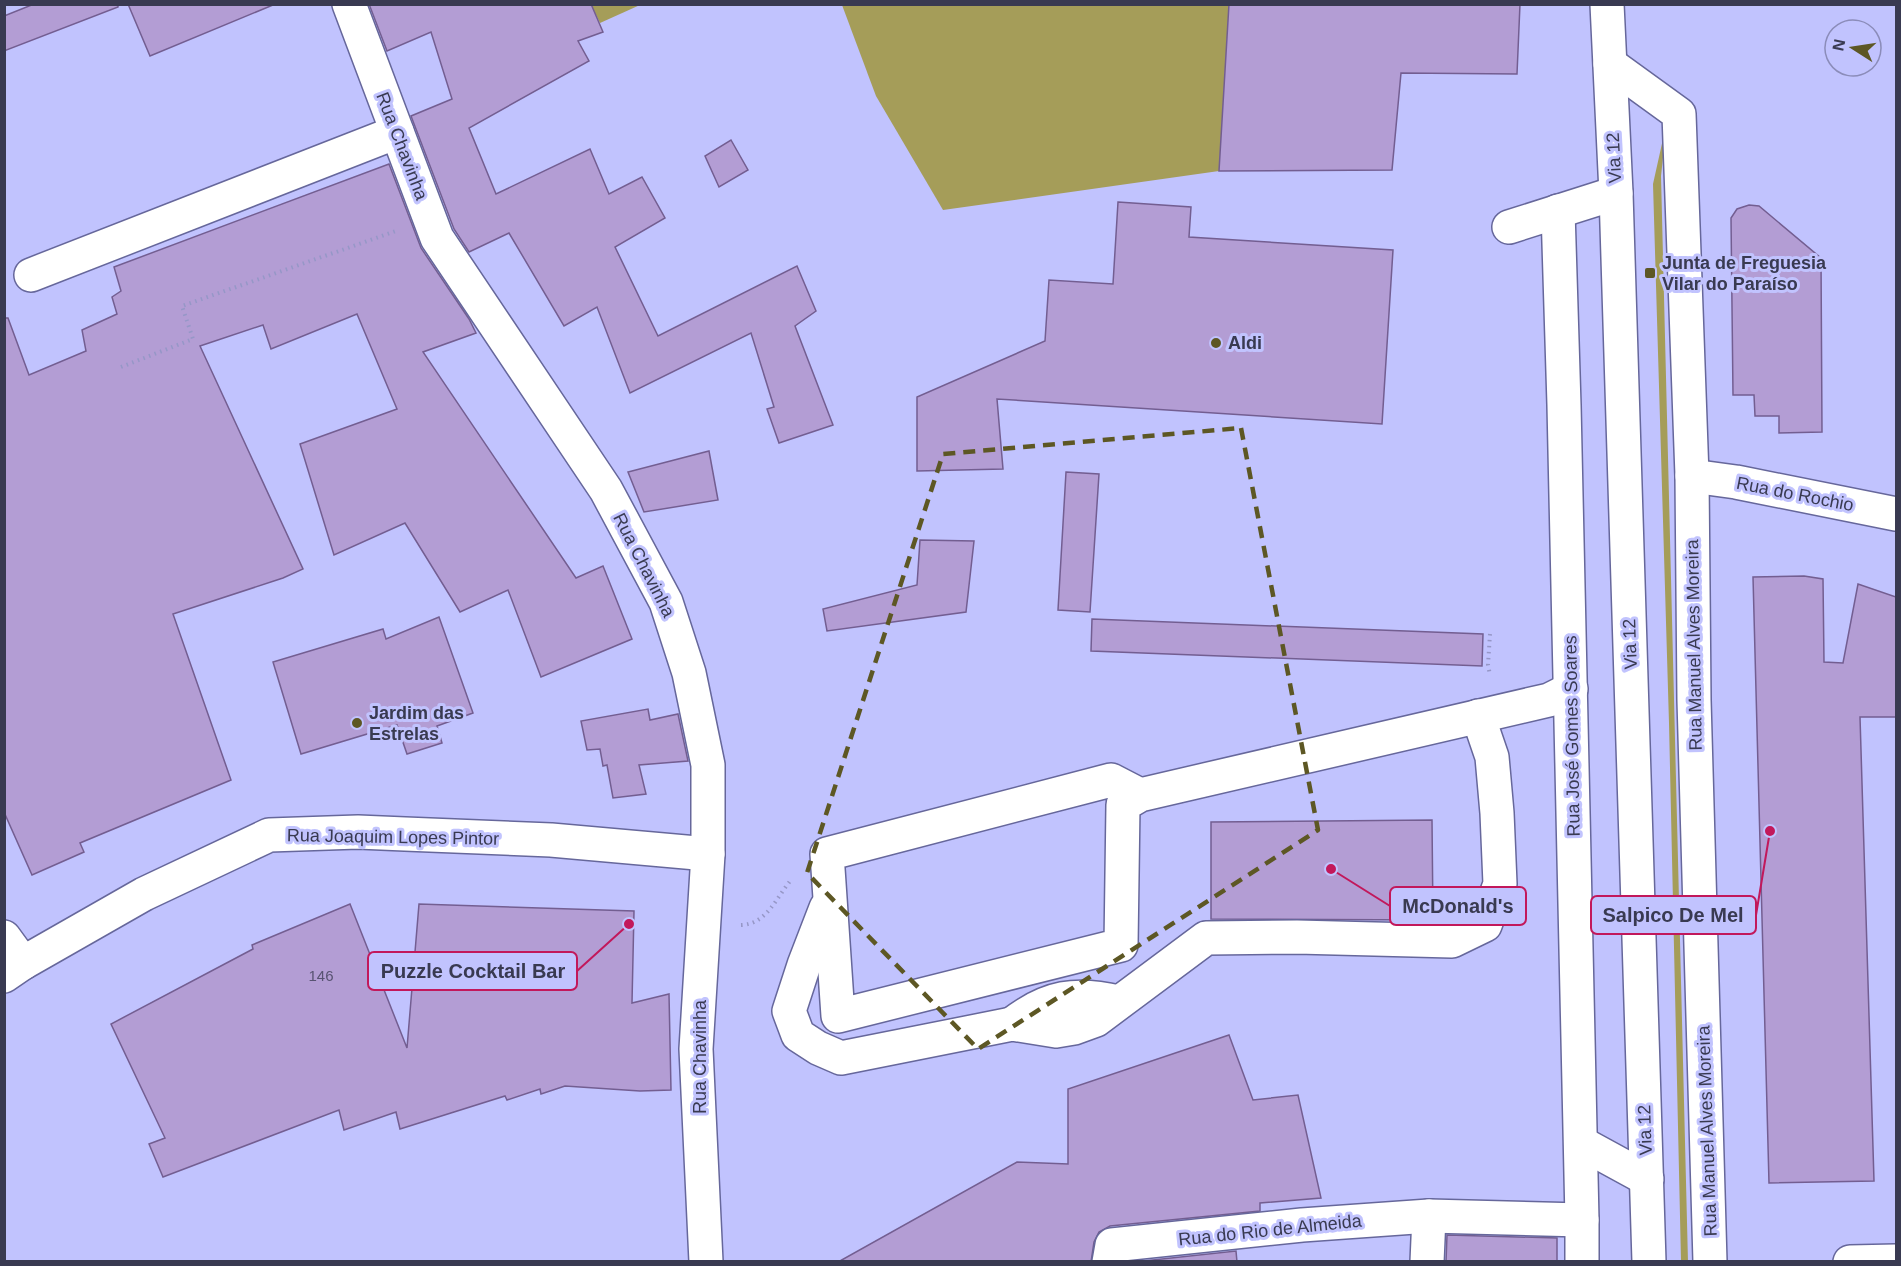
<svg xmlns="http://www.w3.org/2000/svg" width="1901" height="1266" font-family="Arial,sans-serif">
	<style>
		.green { fill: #a59d59 }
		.building { fill: #b39dd4; stroke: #735e91; stroke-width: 1.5 }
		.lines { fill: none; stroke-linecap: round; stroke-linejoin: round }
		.minor-casing { stroke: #66679b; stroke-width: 36 }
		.major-casing { stroke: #66679b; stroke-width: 36 }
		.path { stroke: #9697c7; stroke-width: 4; stroke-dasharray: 1.5 4.5; stroke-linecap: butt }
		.minor { stroke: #fff; stroke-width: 33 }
		.major { stroke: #fff; stroke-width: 33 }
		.marked { fill: none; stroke: #5d5724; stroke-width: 4.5; stroke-dasharray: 12 8; stroke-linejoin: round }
		.poi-dot { fill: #5d5724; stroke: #c1c3fe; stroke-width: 2 }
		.labels { text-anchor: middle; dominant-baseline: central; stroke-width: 6; stroke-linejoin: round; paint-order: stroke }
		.number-label { font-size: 15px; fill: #585372 }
		.street-label { font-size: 18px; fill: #393a51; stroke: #c1c3fe }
		.poi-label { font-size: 18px; font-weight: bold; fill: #393a51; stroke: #c1c3fe; text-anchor: start }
		.leader { fill: none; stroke: #c2185b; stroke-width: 2 }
		.callout-dot { fill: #c2185b; stroke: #c1c3fe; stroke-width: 2 }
		.callout { fill: #c1c3fe; stroke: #c2185b; stroke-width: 2 }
		.callout-label { font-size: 20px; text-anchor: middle; font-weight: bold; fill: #393a51 }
	</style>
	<rect width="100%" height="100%" fill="#c1c3fe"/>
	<!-- green -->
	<g class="green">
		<path d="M 591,5 L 640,5 L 600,23 Z"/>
		<path d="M 842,5 L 1229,5 L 1219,171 L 943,210 L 876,96 Z"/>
		<path d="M 1667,121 L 1661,176 L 1688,1262 L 1681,1261 L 1669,723 L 1653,184 Z"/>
	</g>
	<!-- building -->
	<g class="building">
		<path d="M 34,4 L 118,4 L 118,7 L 4,51 L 4,16 Z"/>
		<path d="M 128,4 L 273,4 L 273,5 L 150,56 Z"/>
		<path d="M 369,4 L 591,4 L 603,32 L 578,41 L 589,61 L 469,128 L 496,194 L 590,149 L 609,194 L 642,177 L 665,218 L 615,247 L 658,336 L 797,266 L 816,311 L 795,326 L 833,425 L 779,443 L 767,409 L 774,407 L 751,333 L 630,393 L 597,307 L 564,326 L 509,233 L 469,252 L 454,229 L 411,116 L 452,99 L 431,32 L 387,51 Z"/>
		<path d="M 1229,4 L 1520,4 L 1517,74 L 1401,73 L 1392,170 L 1219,171 Z"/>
		<path d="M 731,140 L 748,170 L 719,187 L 705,156 Z"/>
		<path d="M 389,164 L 421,248 L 469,319 L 476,333 L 423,352 L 576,578 L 603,566 L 632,639 L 541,677 L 508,590 L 460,612 L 405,523 L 334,555 L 300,444 L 397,409 L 357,314 L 271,349 L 263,325 L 200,346 L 303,569 L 283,578 L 173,614 L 231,780 L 80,843 L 84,852 L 32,875 L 4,812 L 4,318 L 8,318 L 29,375 L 86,351 L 82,330 L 117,314 L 112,297 L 121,291 L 114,267 Z"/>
		<path d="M 1118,202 L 1191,207 L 1189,237 L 1393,250 L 1382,424 L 997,399 L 1003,469 L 917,471 L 917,397 L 1045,341 L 1049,280 L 1113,284 Z"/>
		<path d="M 1749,205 L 1759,206 L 1821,258 L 1822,432 L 1779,433 L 1779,416 L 1755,416 L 1754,395 L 1733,395 L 1731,218 L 1737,209 Z"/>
		<path d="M 709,451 L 718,500 L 644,512 L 628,472 Z"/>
		<path d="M 1066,472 L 1099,474 L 1090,612 L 1058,610 Z"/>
		<path d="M 920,540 L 974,541 L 966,612 L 827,631 L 823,609 L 917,585 Z"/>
		<path d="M 1804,576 L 1823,579 L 1824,662 L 1843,663 L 1858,584 L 1896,597 L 1896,717 L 1860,717 L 1874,1181 L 1769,1183 L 1753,577 Z"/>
		<path d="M 439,617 L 473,713 L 437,726 L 442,743 L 407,754 L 397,725 L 301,754 L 273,662 L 383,629 L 386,639 Z"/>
		<path d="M 1092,619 L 1483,634 L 1482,666 L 1091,651 Z"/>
		<path d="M 648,709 L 650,720 L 678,714 L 688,761 L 639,765 L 646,794 L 613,798 L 607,765 L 603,766 L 600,749 L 587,750 L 581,721 Z"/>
		<path d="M 1432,820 L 1433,920 L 1211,919 L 1211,822 Z"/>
		<path d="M 350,904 L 407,1048 L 419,904 L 634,911 L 632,1003 L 669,994 L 671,1090 L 640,1091 L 565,1086 L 541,1094 L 540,1089 L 507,1100 L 505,1096 L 400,1129 L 396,1112 L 344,1130 L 339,1110 L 163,1177 L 149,1144 L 165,1138 L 111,1024 L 253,949 L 252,945 Z"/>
		<path d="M 1229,1035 L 1253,1100 L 1298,1095 L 1321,1198 L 1260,1203 L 1260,1211 L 1110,1226 L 1099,1232 L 1094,1242 L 1091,1262 L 838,1262 L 1017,1162 L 1068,1164 L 1068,1089 Z"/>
		<path d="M 1447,1235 L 1557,1238 L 1557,1262 L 1446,1262 Z"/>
		<path d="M 1236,1251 L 1237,1262 L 1134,1262 Z"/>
	</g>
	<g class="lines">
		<defs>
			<g id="minor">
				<path d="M 349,4 L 437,238 L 606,490 L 666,602 L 689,673 L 708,765 L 708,854 L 696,1049 L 706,1262"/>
				<path d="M 1610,64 L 1679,114 L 1692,476 L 1694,700 L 1710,1262"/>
				<path d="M 1558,211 L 1564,405 L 1582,1220 L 1582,1262"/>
				<path d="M 1509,227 L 1616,193"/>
				<path d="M 31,275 L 397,132"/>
				<path d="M 1692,476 L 1736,482 L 1896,514"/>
				<path d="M 1140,795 L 1111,780 L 827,854 L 838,1016 L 1121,945 L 1123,805 L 1140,795 L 1549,700 L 1571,689"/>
				<path d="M 826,908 L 804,965 L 789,1011 L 798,1035 L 818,1048 L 841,1058 L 1012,1024 L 1056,1031 L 1074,1028 L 1096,1020 L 1206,938 L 1297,937 L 1452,941 L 1485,925 L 1500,884 L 1497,813 L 1492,757 L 1478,716"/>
				<path d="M 4,937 L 23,963"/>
				<path d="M 4,976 L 23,963 L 144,894 L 269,835 L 358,832 L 405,834 L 551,840 L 708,854"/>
				<path d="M 1012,1024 C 1048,996 1076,992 1119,1002"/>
				<path d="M 1581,1143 L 1647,1179"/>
				<path d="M 1109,1262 L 1112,1245 L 1302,1225 L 1429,1216 L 1582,1220"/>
				<path d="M 1427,1262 L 1429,1216"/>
				<path d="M 1850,1262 L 1896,1261"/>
			</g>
			<path id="major" d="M 1607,4 L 1616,193 L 1649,1262"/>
		</defs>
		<!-- minor casing -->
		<use href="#minor" class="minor-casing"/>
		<!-- major casing -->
		<use href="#major" class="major-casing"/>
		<!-- path -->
		<g class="path">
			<path d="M 121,367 L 193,339 L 182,306 L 396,231"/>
			<path d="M 1490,634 L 1488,665 L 1490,675"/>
			<path d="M 741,925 C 767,924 776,898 791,880"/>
		</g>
		<!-- minor -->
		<use href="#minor" class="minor"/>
		<!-- major -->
		<use href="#major" class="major"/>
	</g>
	<!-- marked area -->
	<path class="marked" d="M 1241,428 L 1318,830 L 978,1049 L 807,873 L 943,454 Z"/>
	<!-- markers -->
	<g class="poi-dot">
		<rect x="1644" y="267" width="12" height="12" rx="3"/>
		<circle cx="1216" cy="343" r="6"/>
		<circle cx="357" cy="723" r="6"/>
	</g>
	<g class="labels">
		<!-- number labels -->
		<g class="number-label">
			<text x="321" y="975">146</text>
		</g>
		<!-- street labels -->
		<g class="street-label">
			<text transform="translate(402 146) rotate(69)">Rua Chavinha</text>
			<text transform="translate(1614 158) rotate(-93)">Via 12</text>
			<text transform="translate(1795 494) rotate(11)">Rua do Rochio</text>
			<text transform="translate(644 565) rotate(63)">Rua Chavinha</text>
			<text transform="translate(1630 644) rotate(-92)">Via 12</text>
			<text transform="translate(1694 645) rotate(-91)">Rua Manuel Alves Moreira</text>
			<text transform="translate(1572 736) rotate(-91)">Rua José Gomes Soares</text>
			<text transform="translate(393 837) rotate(1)">Rua Joaquim Lopes Pintor</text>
			<text transform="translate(700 1057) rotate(-90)">Rua Chavinha</text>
			<text transform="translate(1645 1130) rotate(-92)">Via 12</text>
			<text transform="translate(1707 1131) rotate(-92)">Rua Manuel Alves Moreira</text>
			<text transform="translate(1270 1230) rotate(-6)">Rua do Rio de Almeida</text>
		</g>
		<!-- poi labels -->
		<g class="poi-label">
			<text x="1662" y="263">Junta de Freguesia<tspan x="1662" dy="21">Vilar do Paraíso</tspan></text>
			<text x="1228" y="343">Aldi</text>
			<text x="369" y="713">Jardim das<tspan x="369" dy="21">Estrelas</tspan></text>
		</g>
	</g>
	<!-- callouts -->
	<path class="leader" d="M1331 869L1390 906M1770 831L1756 915M629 924L577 971"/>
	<g class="callout-dot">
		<circle cx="1331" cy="869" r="6"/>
		<circle cx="1770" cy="831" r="6"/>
		<circle cx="629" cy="924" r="6"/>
	</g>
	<g class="callout">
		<rect x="1390" y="887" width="136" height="38" rx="6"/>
		<rect x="1591" y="896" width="165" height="38" rx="6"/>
		<rect x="368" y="952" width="209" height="38" rx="6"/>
	</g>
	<g class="callout-label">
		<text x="1458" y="913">McDonald's</text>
		<text x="1673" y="922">Salpico De Mel</text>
		<text x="473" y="978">Puzzle Cocktail Bar</text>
	</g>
	<!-- border -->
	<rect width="1901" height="1266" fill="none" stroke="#393a51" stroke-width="12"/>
	<!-- north arrow -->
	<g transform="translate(1853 48) rotate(282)"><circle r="28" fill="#c1c3fe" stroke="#8b8cb9" stroke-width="1.5"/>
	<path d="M0-4.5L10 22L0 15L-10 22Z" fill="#5d5724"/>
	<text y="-9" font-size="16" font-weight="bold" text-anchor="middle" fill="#393a51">N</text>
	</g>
</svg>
